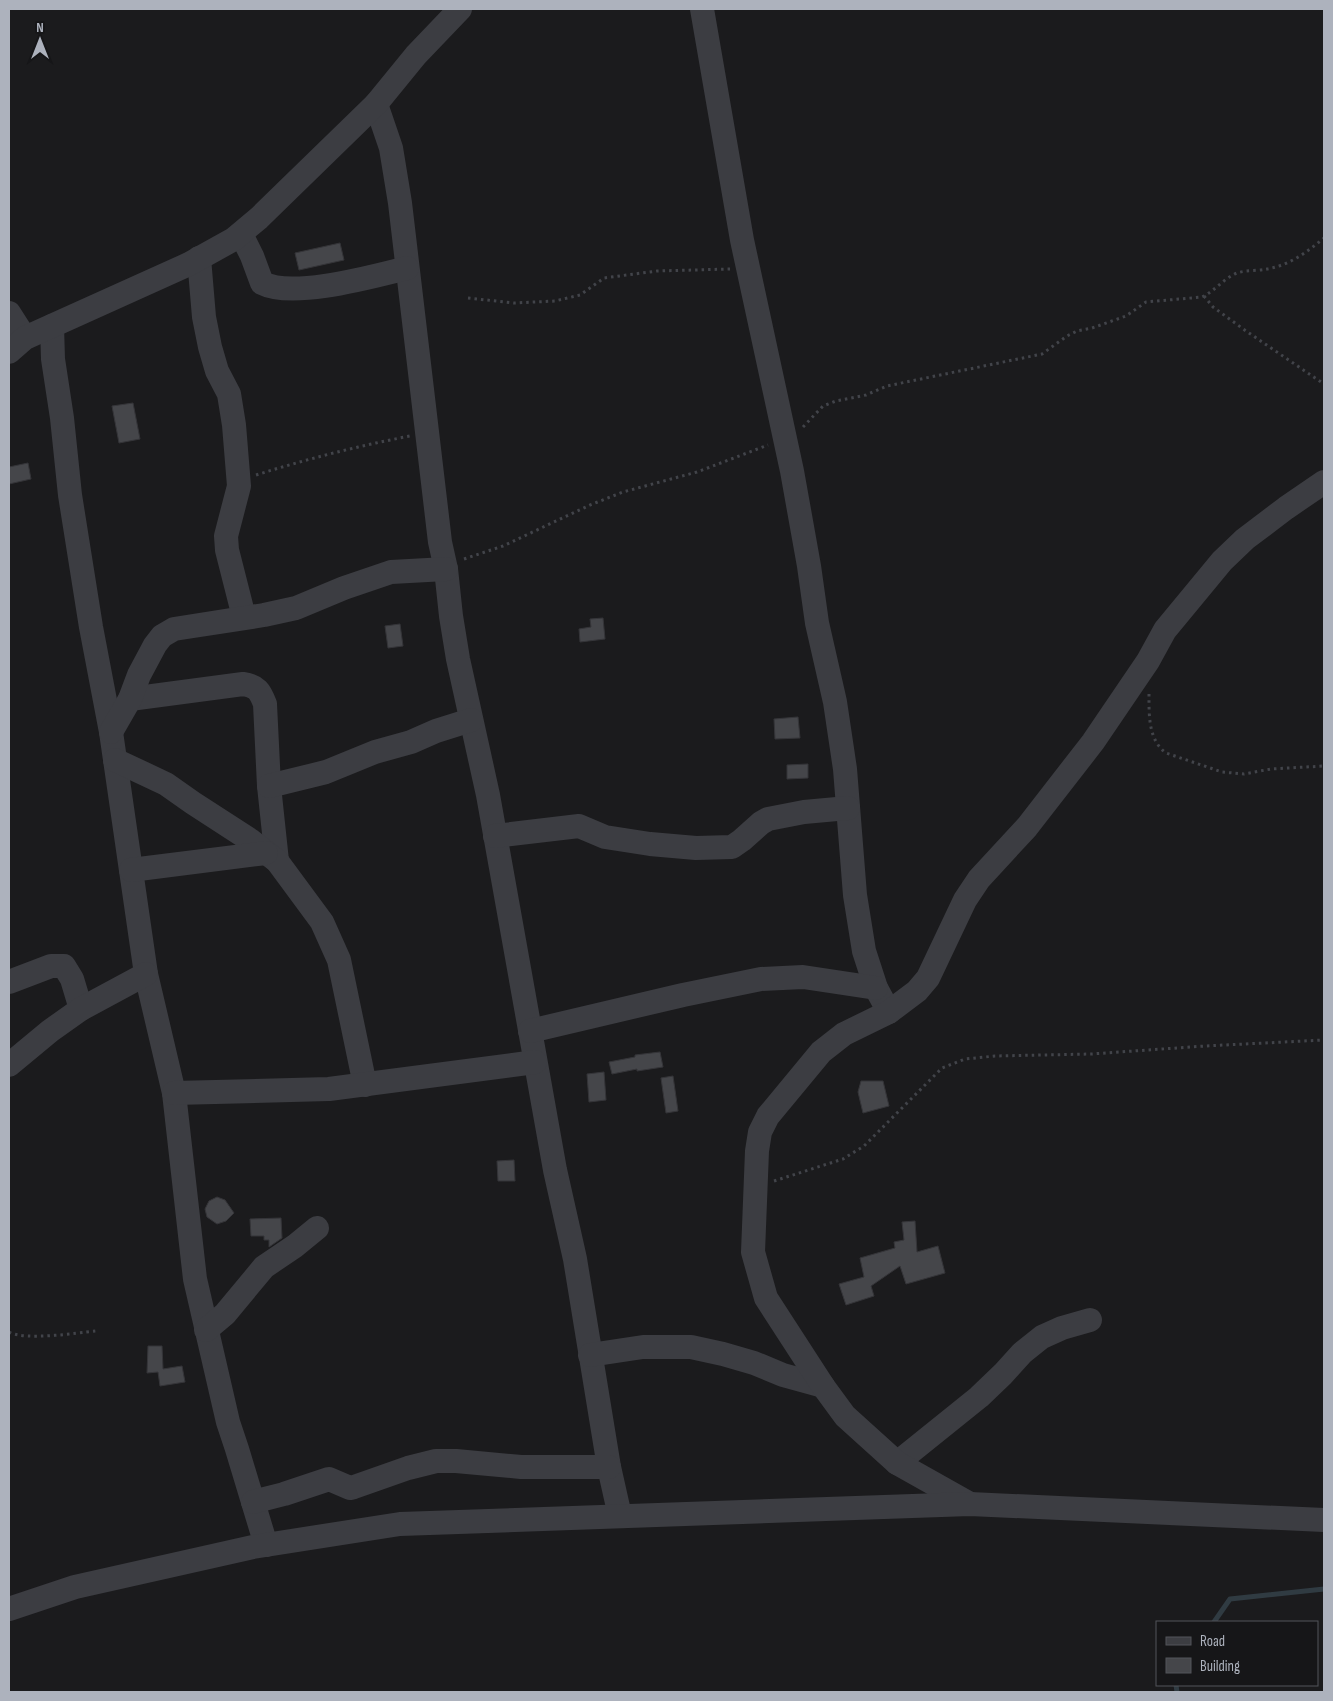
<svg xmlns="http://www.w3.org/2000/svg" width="1333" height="1701" font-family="'Sofia Sans Condensed',sans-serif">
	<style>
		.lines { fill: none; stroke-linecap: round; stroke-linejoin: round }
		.stream { stroke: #303b42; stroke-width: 5 }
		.building { fill: #45464a; stroke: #353539 }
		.path { stroke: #42444a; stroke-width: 3; stroke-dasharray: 2.5 4; stroke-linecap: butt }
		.minor { stroke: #3c3d42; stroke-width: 24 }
	</style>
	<rect width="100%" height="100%" fill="#1b1b1d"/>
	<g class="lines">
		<!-- stream -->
		<g class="stream">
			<path d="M 1214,1622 L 1230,1599 L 1324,1589"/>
			<path d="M 1176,1685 L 1177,1692"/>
		</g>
	</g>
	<!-- building -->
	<g class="building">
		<path d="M 340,243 L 344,260 L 299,270 L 295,253 Z"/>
		<path d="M 133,403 L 140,439 L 119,443 L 112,406 Z"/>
		<path d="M 28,463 L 31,479 L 9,484 L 9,467 Z"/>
		<path d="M 603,618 L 605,639 L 580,642 L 579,629 L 591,627 L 590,619 Z"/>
		<path d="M 400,624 L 403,646 L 388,648 L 385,626 Z"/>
		<path d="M 798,717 L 800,738 L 775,739 L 774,719 Z"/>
		<path d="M 808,764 L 808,778 L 787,779 L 787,765 Z"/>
		<path d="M 660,1052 L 663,1067 L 637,1071 L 637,1069 L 612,1074 L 609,1062 L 635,1057 L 635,1055 Z"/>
		<path d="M 604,1072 L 606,1100 L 589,1102 L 587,1074 Z"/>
		<path d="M 673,1076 L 678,1111 L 666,1113 L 661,1078 Z"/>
		<path d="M 861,1081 L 883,1081 L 889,1106 L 863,1113 L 858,1092 Z"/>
		<path d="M 514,1160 L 515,1181 L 498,1181 L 497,1161 Z"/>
		<path d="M 217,1197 L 225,1200 L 234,1213 L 226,1221 L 217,1224 L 207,1217 L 205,1209 L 209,1201 Z"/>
		<path d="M 281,1218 L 282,1238 L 269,1247 L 269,1240 L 264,1240 L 264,1236 L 251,1236 L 250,1219 Z"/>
		<path d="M 915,1221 L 917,1252 L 938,1246 L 945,1273 L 906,1284 L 900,1266 L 871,1286 L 874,1296 L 846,1305 L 839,1284 L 864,1277 L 860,1258 L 895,1248 L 894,1242 L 904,1240 L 902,1222 Z"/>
		<path d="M 148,1346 L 162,1346 L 163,1369 L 182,1366 L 185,1382 L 160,1386 L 158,1372 L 147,1373 Z"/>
	</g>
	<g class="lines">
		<!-- path -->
		<g class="path">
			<path d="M 1204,296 L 1213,307 L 1246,331 L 1324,384"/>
			<path d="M 468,298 L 514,303 L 555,301 L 580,295 L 604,278 L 657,271 L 730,269"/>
			<path d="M 803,427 L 823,406 L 836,401 L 866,395 L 887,386 L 1042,354 L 1067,336 L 1077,331 L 1092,328 L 1126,316 L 1146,302 L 1202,297 C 1215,291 1224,278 1237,273 C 1246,270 1258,271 1267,269 C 1290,265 1307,252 1324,238"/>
			<path d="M 256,475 C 307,459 358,446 410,436"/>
			<path d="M 464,559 L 503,546 L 590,505 L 623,492 L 697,472 L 768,445"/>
			<path d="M 1149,694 C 1149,714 1148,740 1166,753 L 1222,772 L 1244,774 L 1271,769 L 1324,766"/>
			<path d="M 774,1181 L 843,1159 L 864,1146 L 942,1068 L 965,1059 L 995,1056 L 1091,1054 L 1205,1046 L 1324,1040"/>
			<path d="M 9,1332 C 25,1341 76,1333 96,1331"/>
		</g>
		<!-- minor -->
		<g class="minor">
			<path d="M 702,9 L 742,240 L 792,471 L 809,566 L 817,623 L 835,702 L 845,769 L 855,895 L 864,951 L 876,988 L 889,1012"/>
			<path d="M 376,104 L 391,148 L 400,203 L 440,542 L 446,569 L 451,616 L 458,659 L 488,795 L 555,1170 L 575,1259 L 609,1467 L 620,1516"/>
			<path d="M 241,234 L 252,256 L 262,283 C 293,299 374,276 407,268"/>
			<path d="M 199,258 L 204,317 L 210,347 L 217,371 L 229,394 L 234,425 L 239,486 L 226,536 L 227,550 L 244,617"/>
			<path d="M 9,313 L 25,338"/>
			<path d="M 52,326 L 53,359 L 62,418 L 70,495 L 91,627 L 111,732 L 146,974 L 174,1093 L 195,1279 L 228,1422 L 237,1449 L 266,1545"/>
			<path d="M 9,352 L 25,338 L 189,264 L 234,239 L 259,218 L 376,104 L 416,55 L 460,9"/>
			<path d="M 130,699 L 243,684 C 257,686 260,691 265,704 L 269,786 L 277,861"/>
			<path d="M 111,732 L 130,699 L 139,675 L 155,645 L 162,636 L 174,629 L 264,615 L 296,608 L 344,588 L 391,572 L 446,569"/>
			<path d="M 115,760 L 166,784 L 193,803 L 250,840 L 277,861 L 322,922 L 339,960 L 365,1085"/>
			<path d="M 269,786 L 326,772 L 375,752 L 411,742 L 436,731 L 471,720"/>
			<path d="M 495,836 L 579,826 L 605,837 L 650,844 L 696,848 L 732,847 L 742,840 L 761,823 L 768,819 L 804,812 L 848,808"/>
			<path d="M 131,870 L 266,853"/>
			<path d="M 9,982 L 51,966 L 64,966 L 72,979 L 81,1009"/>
			<path d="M 530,1031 L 683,995 L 761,979 L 803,977 L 876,988"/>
			<path d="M 9,1065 L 50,1031 L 81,1009 L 146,974"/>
			<path d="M 174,1093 L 329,1089 L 535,1062"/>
			<path d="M 206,1330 L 225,1314 L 264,1267 L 295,1246 L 317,1228"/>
			<path d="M 590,1355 L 643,1347 L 691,1347 L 723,1354 L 754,1363 L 783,1375 L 823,1386"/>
			<path d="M 897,1463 L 979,1397 L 1003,1374 L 1022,1353 L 1042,1337 L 1062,1328 L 1090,1320"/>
			<path d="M 253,1502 L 284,1494 L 329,1479 L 350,1488 L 354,1487 L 408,1468 L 436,1461 L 456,1461 L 521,1467 L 609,1467"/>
			<path d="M 970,1504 L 897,1463 L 845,1416 L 823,1386 L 766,1298 L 753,1252 L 757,1151 L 760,1132 L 768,1116 L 821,1052 L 844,1034 L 889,1012 L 917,991 L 928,978 L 965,900 L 979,879 L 1027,827 L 1093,742 L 1148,661 L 1165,630 L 1222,561 L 1245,539 L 1286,508 L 1324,482"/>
			<path d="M 9,1609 L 75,1587 L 253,1547 L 400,1524 L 970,1504 L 1324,1520"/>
		</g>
	</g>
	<!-- border -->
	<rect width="1333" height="1701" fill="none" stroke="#adb2bd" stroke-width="20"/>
	<!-- legend -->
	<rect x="1156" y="1621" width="162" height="65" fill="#161618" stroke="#52545a"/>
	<rect x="1166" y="1637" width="25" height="8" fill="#3c3d42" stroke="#52545a"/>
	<text x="1200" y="1646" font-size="15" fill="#adb2bd">Road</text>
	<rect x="1166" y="1658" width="25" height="15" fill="#45464a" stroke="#52545a"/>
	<text x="1200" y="1671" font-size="15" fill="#adb2bd">Building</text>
	<!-- north arrow -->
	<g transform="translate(40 40)" stroke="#161618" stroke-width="4" paint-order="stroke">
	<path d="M0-4L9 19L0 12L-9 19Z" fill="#adb2bd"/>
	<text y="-8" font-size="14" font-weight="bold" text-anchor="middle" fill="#adb2bd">N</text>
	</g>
</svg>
